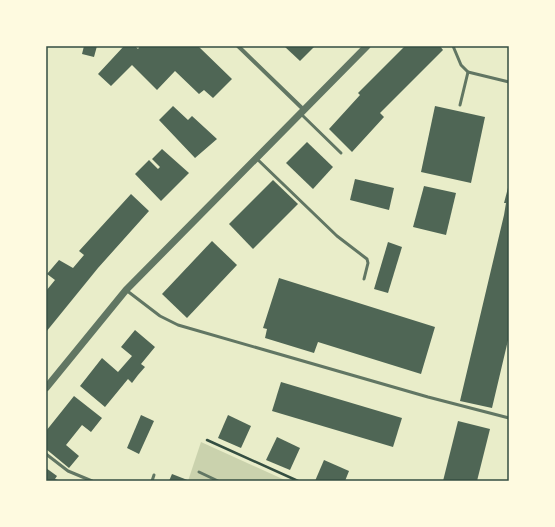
<svg xmlns="http://www.w3.org/2000/svg" width="555" height="527" font-family="'Golos Text',sans-serif">
	<style>
		.green { fill: #cad2ad }
		.building { fill: #4f6655 }
		.lines { fill: none; stroke-linecap: round; stroke-linejoin: round }
		.path { stroke: #344e41; stroke-width: 2.5 }
		.service { stroke: #617663; stroke-width: 3 }
		.minor { stroke: #617663; stroke-width: 4 }
		.tertiary { stroke: #617663; stroke-width: 7 }
		.neatline { fill: none; stroke: #344e41; stroke-width: 1.5 }
	</style>
	<rect width="100%" height="100%" fill="#e9edc9"/>
	<!-- green -->
	<path class="green" d="M 201,442 L 287,481 L 188,481 Z"/>
	<!-- building -->
	<g class="building">
		<path d="M 84,46 L 97,46 L 94,57 L 82,54 Z"/>
		<path d="M 124,46 L 135,46 L 138,49 L 140,46 L 198,46 L 232,79 L 213,98 L 204,90 L 199,94 L 175,71 L 157,90 L 132,65 L 111,86 L 98,74 Z"/>
		<path d="M 284,46 L 315,46 L 300,61 Z"/>
		<path d="M 405,46 L 440,46 L 443,50 L 380,113 L 384,117 L 352,152 L 329,129 L 360,95 L 358,93 Z"/>
		<path d="M 173,106 L 188,120 L 192,116 L 217,139 L 195,158 L 159,120 Z"/>
		<path d="M 435,106 L 485,117 L 471,183 L 421,172 Z"/>
		<path d="M 307,142 L 333,167 L 313,189 L 286,163 Z"/>
		<path d="M 162,149 L 189,173 L 161,201 L 135,174 L 149,160 L 158,169 L 160,167 L 152,159 Z"/>
		<path d="M 355,179 L 394,188 L 389,210 L 350,200 Z"/>
		<path d="M 273,180 L 298,204 L 253,249 L 229,224 Z"/>
		<path d="M 509,184 L 509,336 L 492,408 L 460,401 L 504,215 L 506,203 L 504,203 Z"/>
		<path d="M 424,186 L 456,193 L 446,235 L 413,227 Z"/>
		<path d="M 131,194 L 149,211 L 98,268 L 46,332 L 46,291 L 55,280 L 47,274 L 59,260 L 73,268 L 84,255 L 79,251 Z"/>
		<path d="M 212,241 L 237,265 L 187,318 L 162,294 Z"/>
		<path d="M 388,242 L 402,247 L 388,293 L 374,289 Z"/>
		<path d="M 279,278 L 435,327 L 421,374 L 318,342 L 314,353 L 265,338 L 267,329 L 263,328 Z"/>
		<path d="M 135,330 L 155,347 L 141,364 L 145,367 L 138,375 L 132,383 L 128,379 L 105,407 L 80,386 L 102,358 L 118,372 L 132,356 L 121,347 Z"/>
		<path d="M 281,382 L 402,418 L 393,447 L 272,411 Z"/>
		<path d="M 74,396 L 102,418 L 91,432 L 82,425 L 66,445 L 79,456 L 69,468 L 46,449 L 46,431 Z"/>
		<path d="M 141,415 L 154,421 L 139,454 L 127,448 Z"/>
		<path d="M 228,415 L 251,426 L 241,448 L 218,438 Z"/>
		<path d="M 458,421 L 490,429 L 477,481 L 443,481 Z"/>
		<path d="M 277,437 L 300,448 L 290,470 L 266,460 Z"/>
		<path d="M 324,460 L 349,471 L 345,481 L 315,481 Z"/>
		<path d="M 46,468 L 57,476 L 55,479 L 61,481 L 46,481 Z"/>
		<path d="M 172,474 L 190,481 L 169,481 Z"/>
	</g>
	<g class="lines">
		<!-- path -->
		<path class="path" d="M 207,440 L 298,481"/>
		<!-- service -->
		<g class="service">
			<path d="M 453,46 L 461,65 L 468,72 L 509,82"/>
			<path d="M 460,105 L 468,72"/>
			<path d="M 301,114 L 341,153"/>
			<path d="M 256,158 L 337,236 L 367,259 L 368,263 L 364,279"/>
			<path d="M 126,290 L 160,316 L 178,325 L 428,397 L 509,418"/>
			<path d="M 46,454 L 68,471 L 92,481"/>
			<path d="M 199,472 L 218,481"/>
			<path d="M 152,481 L 154,475"/>
		</g>
		<!-- minor -->
		<path class="minor" d="M 238,46 L 304,110"/>
		<!-- tertiary -->
		<path class="tertiary" d="M 46,388 L 126,290 L 367,46"/>
	</g>
	<!-- border -->
	<rect width="555" height="527" fill="none" stroke="#fefae0" stroke-width="94"/>
	<rect x="47" y="47" width="461" height="433" class="neatline"/>
</svg>
